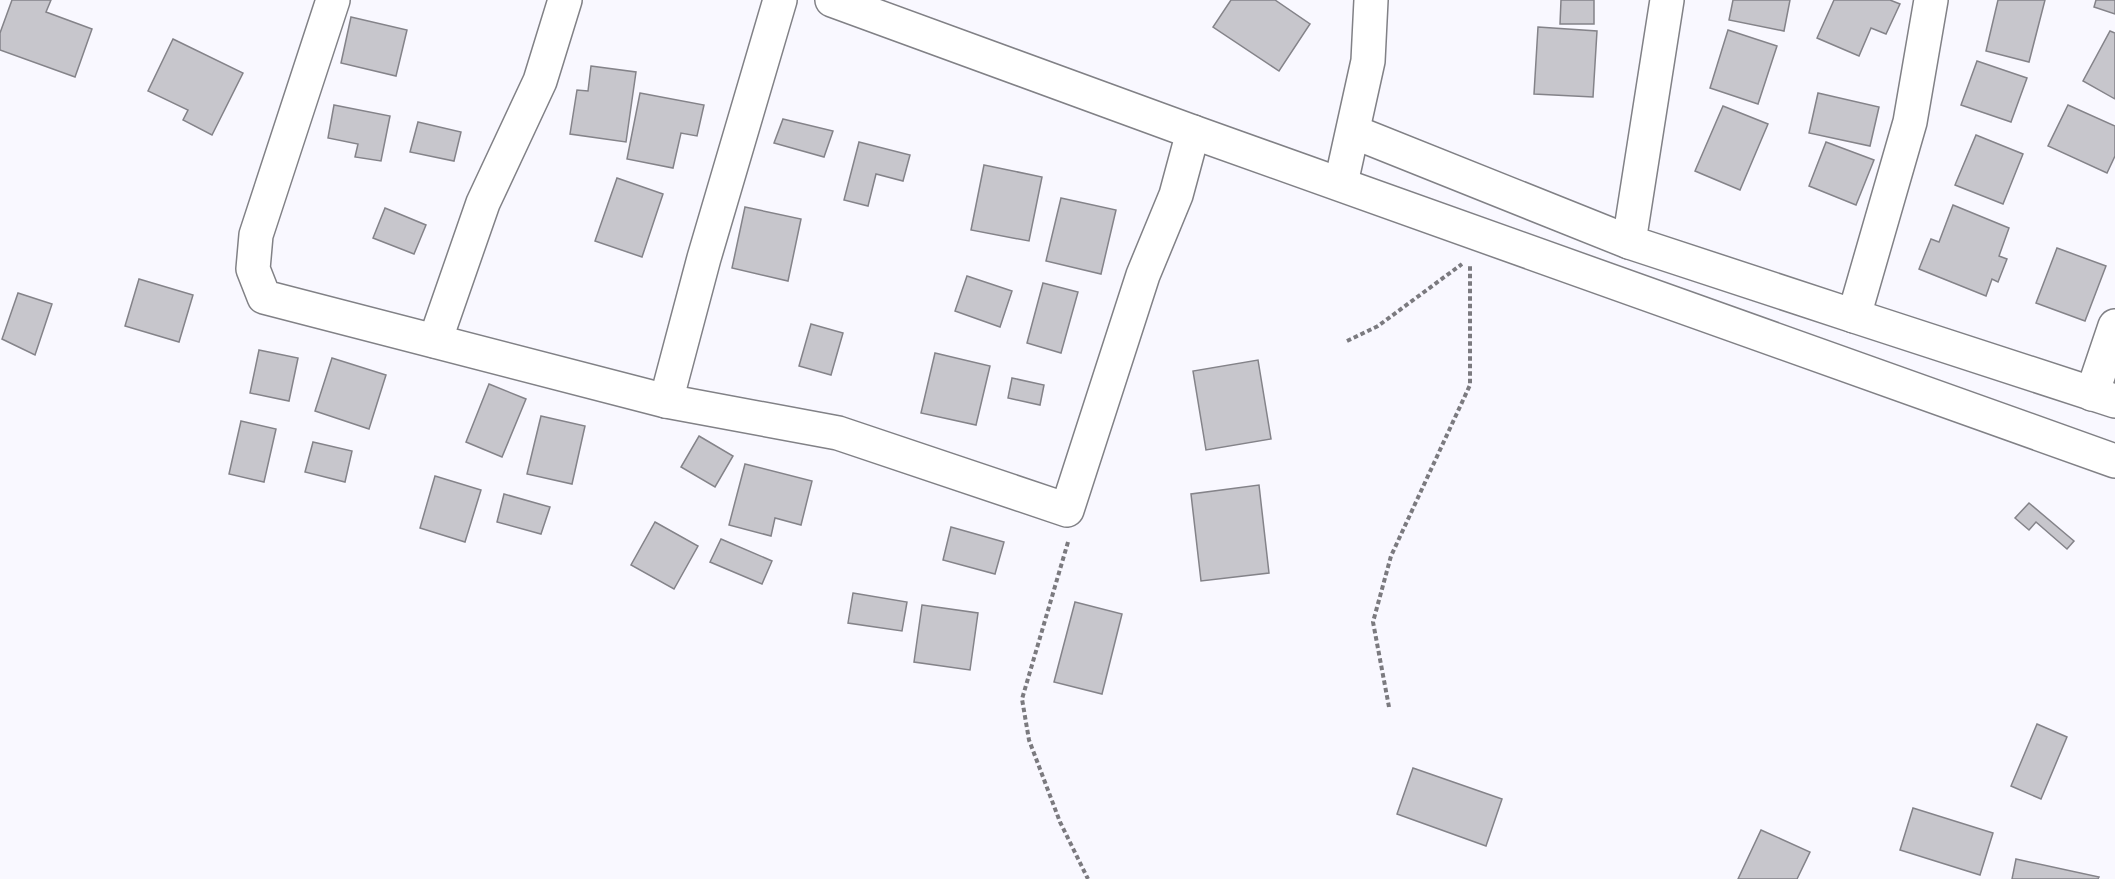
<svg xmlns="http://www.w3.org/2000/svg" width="2115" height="879" font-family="'Open Sans',sans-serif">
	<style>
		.building { fill: #c7c6cc; stroke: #848389; stroke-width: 1.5 }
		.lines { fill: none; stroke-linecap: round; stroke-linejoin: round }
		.minor-casing { stroke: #818186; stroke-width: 36 }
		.path { stroke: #7b7a7f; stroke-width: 4; stroke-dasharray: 4.5 3; stroke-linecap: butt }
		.minor { stroke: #fff; stroke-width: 33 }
	</style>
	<rect width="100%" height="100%" fill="#f9f8ff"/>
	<!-- building -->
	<g class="building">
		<path d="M 12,0 L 51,0 L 46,12 L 92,29 L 75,77 L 0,50 L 0,33 Z"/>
		<path d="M 1231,0 L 1275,0 L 1310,24 L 1279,71 L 1213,27 Z"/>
		<path d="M 1561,0 L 1594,0 L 1594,24 L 1560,24 Z"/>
		<path d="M 1733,0 L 1790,0 L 1784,31 L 1729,20 Z"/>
		<path d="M 1834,0 L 1890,0 L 1900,4 L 1886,34 L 1871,28 L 1859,56 L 1817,38 Z"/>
		<path d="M 1998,0 L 2045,0 L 2029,62 L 1986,51 Z"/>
		<path d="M 2096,0 L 2115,0 L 2115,14 L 2094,7 Z"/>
		<path d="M 351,17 L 407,30 L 396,76 L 341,63 Z"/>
		<path d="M 1538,27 L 1597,31 L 1593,97 L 1534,94 Z"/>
		<path d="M 1728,30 L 1777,46 L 1758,104 L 1710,88 Z"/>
		<path d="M 2110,31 L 2115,33 L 2115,99 L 2083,81 Z"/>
		<path d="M 173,39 L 243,73 L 212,135 L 183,120 L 188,110 L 148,91 Z"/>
		<path d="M 1977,61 L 2027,78 L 2011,122 L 1961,105 Z"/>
		<path d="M 591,66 L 636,72 L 626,142 L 570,134 L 577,90 L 588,91 Z"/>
		<path d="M 640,93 L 704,105 L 697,136 L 681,133 L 673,168 L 627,159 Z"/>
		<path d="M 1818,93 L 1879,107 L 1870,146 L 1809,133 Z"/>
		<path d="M 334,105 L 390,116 L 381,161 L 355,157 L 358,144 L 328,138 Z"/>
		<path d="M 2068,105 L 2115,126 L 2115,156 L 2107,173 L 2048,146 Z"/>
		<path d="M 1723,106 L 1768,124 L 1740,190 L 1695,171 Z"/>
		<path d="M 783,119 L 833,131 L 824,157 L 774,143 Z"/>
		<path d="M 418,122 L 461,132 L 454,161 L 410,152 Z"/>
		<path d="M 1976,135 L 2023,154 L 2003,204 L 1955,185 Z"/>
		<path d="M 859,142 L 910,155 L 903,181 L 876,174 L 868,206 L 844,200 Z"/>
		<path d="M 1826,142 L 1874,160 L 1856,205 L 1809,186 Z"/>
		<path d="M 984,165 L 1042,177 L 1029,241 L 971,230 Z"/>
		<path d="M 617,178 L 663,194 L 642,257 L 595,241 Z"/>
		<path d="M 1061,198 L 1116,210 L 1101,274 L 1046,261 Z"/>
		<path d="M 1953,205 L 2009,228 L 1999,256 L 2007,259 L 1998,282 L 1992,279 L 1986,296 L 1919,269 L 1931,239 L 1939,242 Z"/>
		<path d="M 745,207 L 801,219 L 788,281 L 732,268 Z"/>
		<path d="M 385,208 L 426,225 L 414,254 L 373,238 Z"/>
		<path d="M 2057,248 L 2106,266 L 2085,321 L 2036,303 Z"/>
		<path d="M 967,276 L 1012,291 L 1000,327 L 955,311 Z"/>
		<path d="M 139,279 L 193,295 L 179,342 L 125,326 Z"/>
		<path d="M 1043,283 L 1078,292 L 1061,353 L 1027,343 Z"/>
		<path d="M 18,293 L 52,304 L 35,355 L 2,339 Z"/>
		<path d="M 811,324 L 843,333 L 831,375 L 799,366 Z"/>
		<path d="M 259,350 L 298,358 L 289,401 L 250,393 Z"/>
		<path d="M 935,353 L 990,366 L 976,425 L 921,413 Z"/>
		<path d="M 332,358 L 386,375 L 369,429 L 315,411 Z"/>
		<path d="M 1258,360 L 1271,439 L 1206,450 L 1193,371 Z"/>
		<path d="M 1012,378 L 1044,385 L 1040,405 L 1008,398 Z"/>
		<path d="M 489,384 L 526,399 L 502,457 L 466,442 Z"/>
		<path d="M 541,416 L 585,426 L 572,484 L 527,474 Z"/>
		<path d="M 241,421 L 276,429 L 264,482 L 229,474 Z"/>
		<path d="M 699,436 L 733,456 L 715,487 L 681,467 Z"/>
		<path d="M 313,442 L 352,451 L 345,482 L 305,472 Z"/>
		<path d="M 745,464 L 812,481 L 801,525 L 775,518 L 771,536 L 729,525 Z"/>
		<path d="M 435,476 L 481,490 L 465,542 L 420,528 Z"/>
		<path d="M 1259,485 L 1269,573 L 1201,581 L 1191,494 Z"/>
		<path d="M 504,494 L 550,507 L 541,534 L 497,522 Z"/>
		<path d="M 2029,503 L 2074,541 L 2067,549 L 2036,522 L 2029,530 L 2015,518 Z"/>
		<path d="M 655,522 L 698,546 L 674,589 L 631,565 Z"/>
		<path d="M 951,527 L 1004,542 L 995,574 L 943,560 Z"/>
		<path d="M 721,539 L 772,561 L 762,584 L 710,562 Z"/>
		<path d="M 853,593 L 907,602 L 902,631 L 848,623 Z"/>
		<path d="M 1075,602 L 1122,614 L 1102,694 L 1054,682 Z"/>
		<path d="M 922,605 L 978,613 L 970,670 L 914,662 Z"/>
		<path d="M 2037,724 L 2067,737 L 2041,799 L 2011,786 Z"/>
		<path d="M 1413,768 L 1502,799 L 1486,846 L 1397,814 Z"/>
		<path d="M 1913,808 L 1993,833 L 1980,875 L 1900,850 Z"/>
		<path d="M 1761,830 L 1810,852 L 1797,879 L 1738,879 Z"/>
		<path d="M 2016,859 L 2099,877 L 2098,879 L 2012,879 Z"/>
	</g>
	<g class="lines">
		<defs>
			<g id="minor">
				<path d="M 333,0 L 256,235 L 253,269 L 264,297 L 666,401 L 838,433 L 1067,510 L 1143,275 L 1176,195 L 1193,132"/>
				<path d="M 832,0 L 1193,132 L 2115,461"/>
				<path d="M 1667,0 L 1629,242 L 1854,316"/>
				<path d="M 1931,0 L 1910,122 L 1854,316 L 2115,401"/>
				<path d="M 1354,132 L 1629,242"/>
				<path d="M 1341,183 L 1368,61 L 1371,0"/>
				<path d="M 435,341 L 483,203 L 540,81 L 565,0"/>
				<path d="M 2092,394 L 2115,326"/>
				<path d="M 666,401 L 704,258 L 780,0"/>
			</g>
		</defs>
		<!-- minor casing -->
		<use href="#minor" class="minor-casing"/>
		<!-- path -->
		<g class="path">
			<path d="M 1347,341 L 1378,326 L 1462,264"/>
			<path d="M 1068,542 L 1022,699 L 1029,740 L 1060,822 L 1088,879"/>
			<path d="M 1389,707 L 1373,622 L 1391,556 L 1470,385 L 1470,265"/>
		</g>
		<!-- minor -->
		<use href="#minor" class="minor"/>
	</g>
</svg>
